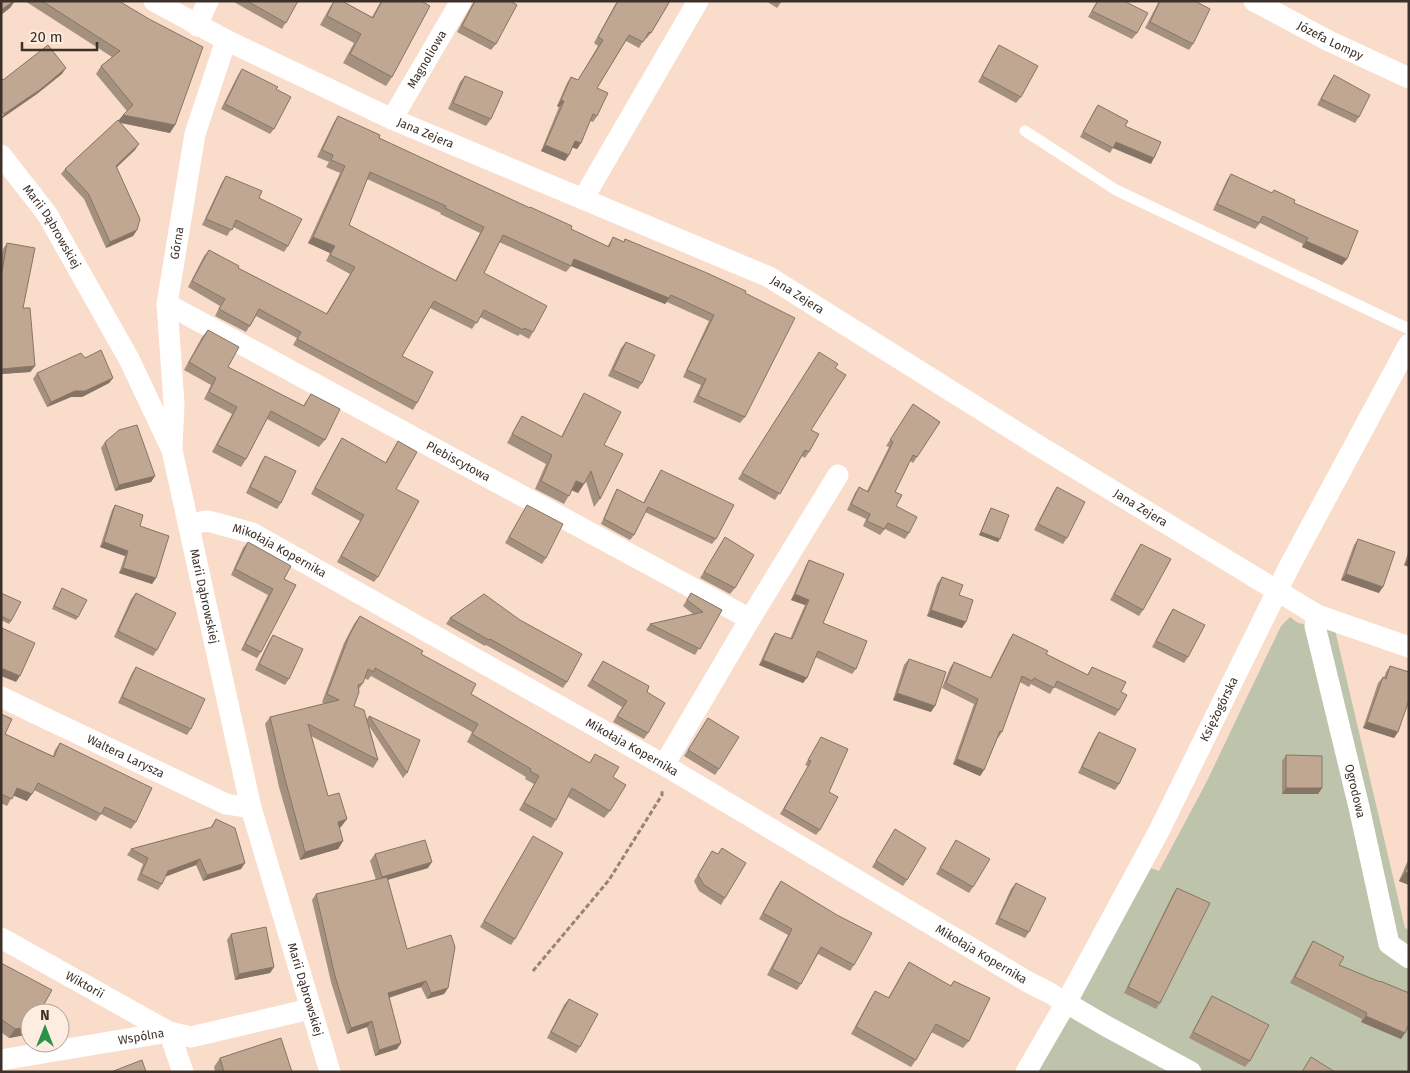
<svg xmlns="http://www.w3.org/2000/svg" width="1410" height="1073" font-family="'Fira Sans',sans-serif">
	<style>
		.green { fill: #bdc4ab }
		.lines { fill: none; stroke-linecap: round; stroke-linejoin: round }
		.path { stroke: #988477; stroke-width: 3; stroke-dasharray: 5 2.5; stroke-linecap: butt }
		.service { stroke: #fff; stroke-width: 11 }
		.minor { stroke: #fff; stroke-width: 21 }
		.wall { fill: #a4907e; fill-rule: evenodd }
		.shaded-wall { fill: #867566 }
		.building { fill: #bfa792; stroke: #867566; fill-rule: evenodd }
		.labels { text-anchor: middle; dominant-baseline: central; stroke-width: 5; stroke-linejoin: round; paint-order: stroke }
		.street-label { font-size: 12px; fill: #3c312a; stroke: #fdece0 }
	</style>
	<rect width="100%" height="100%" fill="#f9dcc9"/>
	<!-- green -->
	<path class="green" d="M 1290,617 L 1298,623 L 1335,630 L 1405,928 L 1409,930 L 1409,1072 L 1037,1072 L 1151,868 L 1159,871 L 1206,783 L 1281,626 Z"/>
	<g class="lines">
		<!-- path -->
		<path class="path" d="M 533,971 L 609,880 L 662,795 L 662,789"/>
		<!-- service -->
		<path class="service" d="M 1025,131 L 1116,190 L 1409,329"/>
		<!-- minor -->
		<g class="minor">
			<path id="s1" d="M 154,1 L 226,40 L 392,119 L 769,277 L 1034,443 L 1317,615 L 1409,647"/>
			<path id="s2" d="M 1254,1 L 1329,41 L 1409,78"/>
			<path d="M 197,26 L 208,1"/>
			<path id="s3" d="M 392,119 L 461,1"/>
			<path id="s4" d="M 1,155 L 47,214 L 129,359 L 172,450 L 251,808 L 330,1072"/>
			<path d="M 583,199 L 698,1"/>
			<path id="s5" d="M 167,304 L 750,619"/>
			<path id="s6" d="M 172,448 L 174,404 L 167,304 L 195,134 L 226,40"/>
			<path id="s7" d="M 188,524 L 208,521 L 252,533 L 664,765 L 1028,982 L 1048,992 L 1106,1026 L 1191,1072"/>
			<path id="s8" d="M 1317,615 L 1315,626 L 1359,807 L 1389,944 L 1409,958"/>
			<path id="s9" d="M 1,697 L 226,804 L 251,808"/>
			<path d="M 664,765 L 750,619 L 838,475"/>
			<path id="s10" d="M 1,938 L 169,1032 L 183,1072"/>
			<path id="s11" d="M 1,1060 L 169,1032 L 191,1037 L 310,1009"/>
			<path id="s12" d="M 1026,1072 L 1066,1003 L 1160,829 L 1289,567 L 1409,344"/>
		</g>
	</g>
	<!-- wall -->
	<g class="wall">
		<path d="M 25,1 L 119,1 L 170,133 L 121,123 L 135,150 L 116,167 L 137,230 L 133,236 L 106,248 L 84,199 L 61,174 L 65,169 L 119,121 L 123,115 L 127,111 L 96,74 L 101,66 L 112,57 Z"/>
		<path d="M 234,1 L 298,1 L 282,29 L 234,2 Z"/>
		<path d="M 334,1 L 342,1 L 372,17 L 381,1 L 421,1 L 392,77 L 386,86 L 343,63 L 354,43 L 320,25 L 330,7 Z"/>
		<path d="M 474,1 L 510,1 L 496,44 L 491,50 L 457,32 Z"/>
		<path d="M 617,1 L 670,1 L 651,33 L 646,39 L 645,38 L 639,48 L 626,41 L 597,88 L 597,116 L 593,122 L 590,121 L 581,143 L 577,149 L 572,147 L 565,161 L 541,151 L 559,107 L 557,106 L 567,83 L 571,77 L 578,80 L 598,46 L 594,43 Z"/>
		<path d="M 766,1 L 782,1 L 777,8 Z"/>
		<path d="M 1097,1 L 1124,1 L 1137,33 L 1132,39 L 1088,17 Z"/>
		<path d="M 1159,1 L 1195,1 L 1193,44 L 1189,50 L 1145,28 Z"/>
		<path d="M 999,45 L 1021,97 L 1016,103 L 978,82 L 995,51 Z"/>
		<path d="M 242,69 L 276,89 L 274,129 L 270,134 L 221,109 L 238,75 Z"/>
		<path d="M 1334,75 L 1359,117 L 1355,123 L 1317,105 L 1330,81 Z"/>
		<path d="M 465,76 L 491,119 L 486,126 L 448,109 L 460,82 Z"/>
		<path d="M 1098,105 L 1151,164 L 1113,148 L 1110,153 L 1080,137 L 1094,111 Z"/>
		<path d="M 338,116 L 379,138 L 607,247 L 613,237 L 623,242 L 625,239 L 745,293 L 745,417 L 740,423 L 693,402 L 701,385 L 683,377 L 709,321 L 667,302 L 665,304 L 571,266 L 566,272 L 499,242 L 484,273 L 533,332 L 529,339 L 520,334 L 518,336 L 480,317 L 472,329 L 430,308 L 402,356 L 417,403 L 413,410 L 293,345 L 297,338 L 256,316 L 246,332 L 215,316 L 220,306 L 188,287 L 204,256 L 209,250 L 238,268 L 326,314 L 350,274 L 326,261 L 330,253 L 308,243 L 340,173 L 326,167 L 329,162 L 317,157 L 334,122 ZM 367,179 L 441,213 L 440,214 L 480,233 L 455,281 L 349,225 Z"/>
		<path d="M 1231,174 L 1272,193 L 1274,190 L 1294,203 L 1347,259 L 1342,265 L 1302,247 L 1303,244 L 1260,223 L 1255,229 L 1213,210 L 1227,180 Z"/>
		<path d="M 226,176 L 259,198 L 288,246 L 284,252 L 233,227 L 227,236 L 202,225 L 222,182 Z"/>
		<path d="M 7,243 L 23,308 L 35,366 L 30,372 L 1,374 L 1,259 L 3,249 Z"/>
		<path d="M 208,330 L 228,367 L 303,406 L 311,394 L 325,440 L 319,447 L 267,419 L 246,459 L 241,467 L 212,452 L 232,414 L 204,399 L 211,385 L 184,370 L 202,337 Z"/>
		<path d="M 626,342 L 642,383 L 638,389 L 608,376 L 621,348 Z"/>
		<path d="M 85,358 L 113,378 L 109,383 L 82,397 L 71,397 L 47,407 L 33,379 L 37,373 Z"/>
		<path d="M 815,358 L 835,368 L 811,430 L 809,452 L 805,458 L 802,456 L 775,500 L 738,479 Z"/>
		<path d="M 584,393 L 604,445 L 600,499 L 594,507 L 586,481 L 578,493 L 572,490 L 564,504 L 535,489 L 546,464 L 507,443 L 517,424 L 522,416 L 561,437 L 579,402 Z"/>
		<path d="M 913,404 L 940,422 L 913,463 L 910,461 L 895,492 L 896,506 L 909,533 L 905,539 L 885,529 L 880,535 L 863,526 L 866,519 L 847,510 L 855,493 L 859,487 L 867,491 L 889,447 L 886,446 Z"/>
		<path d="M 342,438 L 385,463 L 398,441 L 396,489 L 378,577 L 374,582 L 337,562 L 360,521 L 311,494 L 338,444 Z"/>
		<path d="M 105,442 L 155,476 L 151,482 L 115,491 L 101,448 Z"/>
		<path d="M 265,456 L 281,503 L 277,509 L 246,493 L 261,462 Z"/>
		<path d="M 661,470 L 716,539 L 712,544 L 645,512 L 634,535 L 630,540 L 601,524 L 614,494 L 617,489 L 643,503 L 658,475 Z"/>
		<path d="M 1057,487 L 1067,538 L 1063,544 L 1034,530 L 1053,493 Z"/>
		<path d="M 115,505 L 140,526 L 156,578 L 152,584 L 119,573 L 125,556 L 100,547 L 112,510 Z"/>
		<path d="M 527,505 L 546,558 L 542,564 L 505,543 Z"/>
		<path d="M 991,508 L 998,542 L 979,535 L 989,511 Z"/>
		<path d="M 725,537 L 735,588 L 730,594 L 700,578 Z"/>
		<path d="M 1358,539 L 1379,593 L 1341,580 L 1354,545 Z"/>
		<path d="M 248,542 L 284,579 L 261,652 L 257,658 L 241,650 L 268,595 L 231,575 L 243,548 Z"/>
		<path d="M 1141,544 L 1143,610 L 1139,616 L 1110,600 L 1137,550 Z"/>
		<path d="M 1409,550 L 1409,567 L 1404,565 Z"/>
		<path d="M 809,560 L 823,623 L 856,669 L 852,674 L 815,657 L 803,683 L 759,665 L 771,638 L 775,633 L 790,639 L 805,605 L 791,600 L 806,565 Z"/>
		<path d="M 942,577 L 959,595 L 962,628 L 927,616 L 937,584 Z"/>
		<path d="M 62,588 L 78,617 L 76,620 L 52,609 Z"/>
		<path d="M 1,593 L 11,621 L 9,624 L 1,620 Z"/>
		<path d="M 136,593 L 157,650 L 153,656 L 114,637 L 131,599 Z"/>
		<path d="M 691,593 L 722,610 L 695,655 L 646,630 L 650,624 L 693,614 L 683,606 Z"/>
		<path d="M 484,594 L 567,682 L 563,688 L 486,645 L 485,646 L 446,624 L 450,618 Z"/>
		<path d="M 1173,609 L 1188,657 L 1184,663 L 1152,647 L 1169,615 Z"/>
		<path d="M 360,616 L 421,654 L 471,694 L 589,763 L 595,754 L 613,777 L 610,811 L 604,818 L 568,797 L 556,820 L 551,828 L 519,810 L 534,784 L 525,779 L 526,777 L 467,742 L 472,732 L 371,676 L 368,680 L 364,678 L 363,683 L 359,689 L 354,706 L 367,719 L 369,716 L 407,773 L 403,778 L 369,726 L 378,760 L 373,768 L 311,736 L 328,796 L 341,827 L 339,828 L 343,841 L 338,849 L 300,860 L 279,787 L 265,724 L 270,717 L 325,704 L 322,702 L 344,643 L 354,624 Z"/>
		<path d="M 1013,634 L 1046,654 L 1087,675 L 1092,667 L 1121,692 L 1119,710 L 1115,716 L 1054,687 L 1050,694 L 1031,684 L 1029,687 L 1020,682 L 1002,732 L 998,738 L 998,737 L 984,770 L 980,776 L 953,764 L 974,704 L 942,688 L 950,668 L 954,662 L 990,678 L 1009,640 Z"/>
		<path d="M 273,635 L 289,679 L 285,685 L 255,670 L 269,641 Z"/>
		<path d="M 909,659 L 931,712 L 893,700 L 904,665 Z"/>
		<path d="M 603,661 L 647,692 L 648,733 L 644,739 L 613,722 L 622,707 L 587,686 Z"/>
		<path d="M 1390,666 L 1398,732 L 1394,738 L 1363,728 L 1378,683 L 1383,677 L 1384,678 L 1386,672 Z"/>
		<path d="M 136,667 L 191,729 L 187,735 L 118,703 L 132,673 Z"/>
		<path d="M 1,714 L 5,734 L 53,756 L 55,750 L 60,743 L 136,822 L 131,829 L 101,814 L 96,821 L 34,790 L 27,801 L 13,795 L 7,806 L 1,803 Z"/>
		<path d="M 708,718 L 719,769 L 715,775 L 684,756 Z"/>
		<path d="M 1099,732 L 1119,784 L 1115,790 L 1078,773 L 1095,738 Z"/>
		<path d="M 821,737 L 820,830 L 816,835 L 780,814 L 808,766 L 805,765 Z"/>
		<path d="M 1286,755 L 1322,788 L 1318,794 L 1282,794 L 1282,761 Z"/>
		<path d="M 216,819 L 241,869 L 203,881 L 196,865 L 165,877 L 162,884 L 158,890 L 137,880 L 143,864 L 127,855 L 131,849 L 210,828 Z"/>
		<path d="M 895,829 L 907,880 L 903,886 L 872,867 Z"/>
		<path d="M 533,836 L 515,939 L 511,945 L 480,927 Z"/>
		<path d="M 956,840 L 973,887 L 969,893 L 936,874 Z"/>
		<path d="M 722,848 L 725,898 L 721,905 L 699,891 L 694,881 L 712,851 L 718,854 Z"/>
		<path d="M 375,854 L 428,868 L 387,880 L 407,949 L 448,988 L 444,994 L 427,999 L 421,987 L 389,998 L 401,1043 L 397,1049 L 375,1056 L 367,1027 L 347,1034 L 331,982 L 312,900 L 316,894 L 376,880 L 370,861 Z"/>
		<path d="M 1409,858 L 1409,885 L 1399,881 Z"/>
		<path d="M 781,881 L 854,965 L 850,971 L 818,954 L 801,984 L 797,990 L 767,975 L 788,935 L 759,919 L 776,888 Z"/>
		<path d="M 1016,883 L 1029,932 L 1025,938 L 995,924 L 1011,889 Z"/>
		<path d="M 1177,888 L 1160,1003 L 1156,1009 L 1124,993 L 1173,894 Z"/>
		<path d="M 231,934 L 274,967 L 270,973 L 235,980 L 227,940 Z"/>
		<path d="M 1313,941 L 1339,965 L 1379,982 L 1405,1033 L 1401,1039 L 1361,1022 L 1362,1019 L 1290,983 L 1309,947 Z"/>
		<path d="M 909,962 L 950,986 L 954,981 L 969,1041 L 963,1048 L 931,1032 L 916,1060 L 911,1067 L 851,1034 L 870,999 L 875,991 L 888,998 L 904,970 Z"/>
		<path d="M 1,963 L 30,1013 L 30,1029 L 25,1035 L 9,1038 L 1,1032 Z"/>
		<path d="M 1212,996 L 1250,1061 L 1245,1067 L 1189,1038 L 1208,1002 Z"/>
		<path d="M 569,999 L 580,1047 L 576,1053 L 547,1038 L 564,1005 Z"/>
		<path d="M 220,1058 L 292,1072 L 215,1072 L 214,1067 Z"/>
	</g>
	<!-- shaded-wall -->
	<g class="shaded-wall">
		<path d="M 14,1 L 15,1 L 10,8 L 1,15 L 1,10 Z"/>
		<path d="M 66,68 L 62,74 L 37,94 L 1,119 L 4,114 Z"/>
		<path d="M 561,100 L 564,101 L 559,107 L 557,106 Z"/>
		<path d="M 123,115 L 175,125 L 170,133 L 117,122 Z"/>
		<path d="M 575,141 L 581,143 L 577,149 L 571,147 Z"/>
		<path d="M 1116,142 L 1154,158 L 1151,164 L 1113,148 Z"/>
		<path d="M 139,144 L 135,150 L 112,172 L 116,166 Z"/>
		<path d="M 545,145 L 569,155 L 565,161 L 541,151 Z"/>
		<path d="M 137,230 L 133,236 L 106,248 L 110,242 Z"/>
		<path d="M 313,237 L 335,246 L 330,253 L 308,243 Z"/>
		<path d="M 1306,241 L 1347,259 L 1342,265 L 1302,247 Z"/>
		<path d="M 574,259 L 669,298 L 665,304 L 569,265 Z"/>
		<path d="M 35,366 L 30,372 L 1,374 L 1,369 Z"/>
		<path d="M 113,378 L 109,383 L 82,397 L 71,397 L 47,407 L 51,402 L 75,391 Z"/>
		<path d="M 155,476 L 151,482 L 115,491 L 119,485 Z"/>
		<path d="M 576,481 L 584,484 L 578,493 L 571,490 Z"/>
		<path d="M 981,532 L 1000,539 L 998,542 L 979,535 Z"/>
		<path d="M 104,542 L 128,551 L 125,556 L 100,547 Z"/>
		<path d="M 1408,559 L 1409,560 L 1409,567 L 1404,565 Z"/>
		<path d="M 123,568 L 156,578 L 152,584 L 119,573 Z"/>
		<path d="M 1346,574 L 1383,587 L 1379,593 L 1341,580 Z"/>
		<path d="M 795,594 L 809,600 L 805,605 L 791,600 Z"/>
		<path d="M 931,610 L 966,622 L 962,628 L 927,616 Z"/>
		<path d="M 763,660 L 807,678 L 803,683 L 759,665 Z"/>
		<path d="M 1,668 L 20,676 L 16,682 L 1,676 Z"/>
		<path d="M 897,693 L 935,706 L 931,712 L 893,700 Z"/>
		<path d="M 1367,722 L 1398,732 L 1394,738 L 1363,728 Z"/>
		<path d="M 957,759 L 984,770 L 980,776 L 953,764 Z"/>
		<path d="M 17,788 L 32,794 L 27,801 L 12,795 Z"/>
		<path d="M 1286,788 L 1322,788 L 1318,794 L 1282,794 Z"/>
		<path d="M 347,819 L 341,827 L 332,829 L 338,822 Z"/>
		<path d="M 343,841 L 338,849 L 300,860 L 305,852 Z"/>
		<path d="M 200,859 L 196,865 L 164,877 L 168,871 Z"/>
		<path d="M 432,862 L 428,868 L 377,883 L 382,877 Z"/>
		<path d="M 245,863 L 241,869 L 203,881 L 207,875 Z"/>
		<path d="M 1405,872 L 1409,873 L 1409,885 L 1399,881 Z"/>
		<path d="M 274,967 L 270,973 L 235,980 L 239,974 Z"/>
		<path d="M 426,981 L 421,987 L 384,999 L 388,993 Z"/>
		<path d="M 448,988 L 444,994 L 427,999 L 431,993 Z"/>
		<path d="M 1366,1016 L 1405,1033 L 1401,1039 L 1361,1022 Z"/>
		<path d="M 372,1021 L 367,1027 L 347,1034 L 351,1028 Z"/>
		<path d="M 30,1027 L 30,1029 L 25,1035 L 9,1038 L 15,1029 Z"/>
		<path d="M 401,1043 L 397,1049 L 375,1056 L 379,1050 Z"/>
	</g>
	<!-- building -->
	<g class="building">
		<path d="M 1,1 L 14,1 L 1,10 Z"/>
		<path d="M 42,1 L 119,1 L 149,19 L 203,47 L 175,125 L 123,115 L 133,105 L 101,66 L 120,51 Z"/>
		<path d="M 247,1 L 298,1 L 286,23 Z"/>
		<path d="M 334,1 L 342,1 L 373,18 L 382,1 L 421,1 L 430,6 L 392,77 L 350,54 L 361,34 L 327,16 Z"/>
		<path d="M 475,1 L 510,1 L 517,5 L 496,44 L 462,26 Z"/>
		<path d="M 618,1 L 670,1 L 651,33 L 649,32 L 643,42 L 629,35 L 597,88 L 608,93 L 597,116 L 593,114 L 581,143 L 575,141 L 569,155 L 545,145 L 564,101 L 561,100 L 571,77 L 578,80 L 603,40 L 598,37 Z"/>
		<path d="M 1098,1 L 1124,1 L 1148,13 L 1137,33 L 1092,11 Z"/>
		<path d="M 1160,1 L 1195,1 L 1210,9 L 1193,44 L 1150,22 Z"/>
		<path d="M 48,45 L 66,68 L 41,89 L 4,114 L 1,111 L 1,78 L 3,80 Z"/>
		<path d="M 999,45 L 1038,66 L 1021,97 L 982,76 Z"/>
		<path d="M 242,69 L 278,87 L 276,89 L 291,97 L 274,129 L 225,104 Z"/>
		<path d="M 1334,75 L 1370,95 L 1359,117 L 1321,99 Z"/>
		<path d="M 465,76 L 503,92 L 491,119 L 453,103 Z"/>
		<path d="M 1098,105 L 1128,121 L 1125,126 L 1161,142 L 1154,158 L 1116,142 L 1113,148 L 1083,132 Z"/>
		<path d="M 338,116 L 380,135 L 379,138 L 530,208 L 530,207 L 572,226 L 571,229 L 609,247 L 613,237 L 624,242 L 625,239 L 707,273 L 746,291 L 745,293 L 795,318 L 745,417 L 698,396 L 706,379 L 687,370 L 714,315 L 671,295 L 669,298 L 574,259 L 571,266 L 503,235 L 484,273 L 547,306 L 533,332 L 524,328 L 523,330 L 484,310 L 477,323 L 434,301 L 402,356 L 433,372 L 417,403 L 297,339 L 301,332 L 259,309 L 250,326 L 219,309 L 225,299 L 192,281 L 209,250 L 239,266 L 238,268 L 327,314 L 355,267 L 330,255 L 335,246 L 313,237 L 345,166 L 331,160 L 333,155 L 322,150 ZM 370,172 L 446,206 L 445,208 L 484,227 L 456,281 L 349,225 Z"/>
		<path d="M 118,120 L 139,144 L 116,166 L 140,219 L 137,230 L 110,242 L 88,193 L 65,169 Z"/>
		<path d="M 1231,174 L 1272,193 L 1274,190 L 1295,200 L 1294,203 L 1358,231 L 1347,259 L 1306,241 L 1308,238 L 1263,216 L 1259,223 L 1217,204 Z"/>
		<path d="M 226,176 L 262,191 L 259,198 L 302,219 L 288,246 L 236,220 L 232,230 L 206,219 Z"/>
		<path d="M 7,243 L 35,248 L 23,308 L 30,308 L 35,366 L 1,369 L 1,277 Z"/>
		<path d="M 208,330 L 239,347 L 228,367 L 304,406 L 311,394 L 340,409 L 325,440 L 271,411 L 246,459 L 217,445 L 237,407 L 209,392 L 216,378 L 189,362 Z"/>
		<path d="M 626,342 L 655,355 L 642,383 L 613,370 Z"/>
		<path d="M 101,350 L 113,378 L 85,391 L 75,391 L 51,402 L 37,373 L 81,353 L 85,358 Z"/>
		<path d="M 819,352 L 838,364 L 835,368 L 846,375 L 811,430 L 819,434 L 809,452 L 805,450 L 780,494 L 742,473 Z"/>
		<path d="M 584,393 L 621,412 L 604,445 L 623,454 L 600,499 L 591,471 L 584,484 L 576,481 L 569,496 L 541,481 L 552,455 L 512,434 L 522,416 L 562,437 Z"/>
		<path d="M 913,404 L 940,422 L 917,457 L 913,455 L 895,492 L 902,495 L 896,506 L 917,517 L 909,533 L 888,523 L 884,529 L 867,521 L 870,514 L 851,504 L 859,487 L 868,492 L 893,442 L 890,440 Z"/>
		<path d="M 137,425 L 155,476 L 119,485 L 105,442 L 119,430 Z"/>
		<path d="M 342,438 L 386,463 L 398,441 L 417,452 L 396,489 L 419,501 L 378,577 L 341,556 L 364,515 L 315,488 Z"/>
		<path d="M 265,456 L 296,471 L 281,503 L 250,487 Z"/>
		<path d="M 661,470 L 734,505 L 716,539 L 648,507 L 634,535 L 604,519 L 617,489 L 644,503 Z"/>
		<path d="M 1057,487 L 1085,502 L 1067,538 L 1038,524 Z"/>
		<path d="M 115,505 L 143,515 L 140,526 L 169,536 L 156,578 L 123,568 L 128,551 L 104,542 Z"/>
		<path d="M 527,505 L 563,524 L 546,558 L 509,537 Z"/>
		<path d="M 991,508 L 1009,515 L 1000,539 L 981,532 Z"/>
		<path d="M 725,537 L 754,555 L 735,588 L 704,572 Z"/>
		<path d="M 1358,539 L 1395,552 L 1383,587 L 1346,574 Z"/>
		<path d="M 248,542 L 291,566 L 284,579 L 296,585 L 261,652 L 245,644 L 273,589 L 235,569 Z"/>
		<path d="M 1141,544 L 1171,559 L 1143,610 L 1114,594 Z"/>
		<path d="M 809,560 L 844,574 L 823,623 L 867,641 L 856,669 L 818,651 L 807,678 L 763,660 L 775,633 L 792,639 L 809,600 L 795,594 Z"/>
		<path d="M 942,577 L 963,585 L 959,595 L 973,600 L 966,622 L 931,610 Z"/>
		<path d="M 62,588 L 87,600 L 78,617 L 54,606 Z"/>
		<path d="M 1,593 L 21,602 L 11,621 L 1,616 Z"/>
		<path d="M 136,593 L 176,613 L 157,650 L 118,631 Z"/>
		<path d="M 691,593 L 722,610 L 700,649 L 650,624 L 703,612 L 687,600 Z"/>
		<path d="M 484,594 L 520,620 L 582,654 L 567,682 L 490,639 L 489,640 L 450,618 Z"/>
		<path d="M 1173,609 L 1205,625 L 1188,657 L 1156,641 Z"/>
		<path d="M 360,616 L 423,651 L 421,654 L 476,684 L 471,694 L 590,763 L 595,754 L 619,767 L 613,777 L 626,785 L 610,811 L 572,788 L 556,820 L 524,803 L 539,776 L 530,771 L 531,769 L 472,734 L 478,724 L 375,668 L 374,672 L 368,669 L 363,683 L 358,685 L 359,692 L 354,706 L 364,710 L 378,760 L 308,724 L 328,796 L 339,793 L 347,819 L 338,822 L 343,841 L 305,852 L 285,779 L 270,717 L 339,700 L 327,694 L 349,636 Z"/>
		<path d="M 2,628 L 35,643 L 20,676 L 1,668 Z"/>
		<path d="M 1013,634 L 1048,651 L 1046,654 L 1088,675 L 1092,667 L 1126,682 L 1121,692 L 1127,695 L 1119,710 L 1057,681 L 1054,688 L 1034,678 L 1032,681 L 1022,676 L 1002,732 L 1000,731 L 984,770 L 957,759 L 978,699 L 946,683 L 954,662 L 991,678 Z"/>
		<path d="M 273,635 L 303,649 L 289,679 L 259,664 Z"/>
		<path d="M 909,659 L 946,672 L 935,706 L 897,693 Z"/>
		<path d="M 603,661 L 649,686 L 647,692 L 665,703 L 648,733 L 617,716 L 627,701 L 592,680 Z"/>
		<path d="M 1390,666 L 1409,672 L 1409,700 L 1398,732 L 1367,722 L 1383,677 L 1386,679 Z"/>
		<path d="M 136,667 L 205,699 L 191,729 L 122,697 Z"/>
		<path d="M 1,714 L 12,719 L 5,734 L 54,757 L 60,743 L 152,788 L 136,822 L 105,807 L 101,814 L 38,783 L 32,794 L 17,788 L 12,799 L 1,794 Z"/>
		<path d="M 369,716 L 420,740 L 407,773 Z"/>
		<path d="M 708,718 L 739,737 L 719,769 L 688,750 Z"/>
		<path d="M 1099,732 L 1136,749 L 1119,784 L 1082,767 Z"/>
		<path d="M 821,737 L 848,749 L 829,792 L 838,797 L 820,830 L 784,809 L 811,761 L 808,760 Z"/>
		<path d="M 1286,755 L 1322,756 L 1322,788 L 1286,788 Z"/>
		<path d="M 216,819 L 235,828 L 245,863 L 207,875 L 200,859 L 168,871 L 162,884 L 141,874 L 148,858 L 131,849 L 212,827 Z"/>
		<path d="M 895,829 L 926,848 L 907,880 L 876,861 Z"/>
		<path d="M 533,836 L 563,853 L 515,939 L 484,921 Z"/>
		<path d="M 425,840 L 432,862 L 382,877 L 375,854 Z"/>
		<path d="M 956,840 L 990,859 L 973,887 L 940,868 Z"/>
		<path d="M 722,848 L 746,863 L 725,898 L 704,885 L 698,875 L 712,851 L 718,854 Z"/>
		<path d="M 1409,864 L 1409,873 L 1405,872 Z"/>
		<path d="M 387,877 L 407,949 L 451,935 L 455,947 L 448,988 L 431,993 L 426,981 L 388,993 L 401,1043 L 379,1050 L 372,1021 L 351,1028 L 335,976 L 316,894 Z"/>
		<path d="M 781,881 L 837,915 L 872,933 L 854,965 L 821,947 L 801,984 L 772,969 L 792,929 L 763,913 Z"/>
		<path d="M 1016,883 L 1046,898 L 1029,932 L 999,918 Z"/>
		<path d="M 1177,888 L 1210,903 L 1160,1003 L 1128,987 Z"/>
		<path d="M 266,927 L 274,967 L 239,974 L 231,934 Z"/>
		<path d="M 1313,941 L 1344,957 L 1339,965 L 1380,982 L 1380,981 L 1409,993 L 1409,1024 L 1405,1033 L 1366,1016 L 1367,1013 L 1295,977 Z"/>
		<path d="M 909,962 L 951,986 L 954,981 L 990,998 L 969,1041 L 936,1024 L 916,1060 L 856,1027 L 875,991 L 889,998 Z"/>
		<path d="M 1,963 L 52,990 L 39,1013 L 30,1013 L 30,1027 L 15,1029 L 1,1019 Z"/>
		<path d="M 1212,996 L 1269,1025 L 1250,1061 L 1193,1032 Z"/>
		<path d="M 569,999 L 598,1014 L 580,1047 L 551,1032 Z"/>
		<path d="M 281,1038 L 292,1072 L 224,1072 L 220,1058 Z"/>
		<path d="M 1311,1057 L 1335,1072 L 1302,1072 Z"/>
		<path d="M 142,1060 L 146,1072 L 111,1072 Z"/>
	</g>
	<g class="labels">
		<!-- street labels -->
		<g class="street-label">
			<text stroke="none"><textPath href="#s2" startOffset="86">Józefa Lompy</textPath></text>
			<text stroke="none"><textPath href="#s3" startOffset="69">Magnoliowa</textPath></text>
			<text stroke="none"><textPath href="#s1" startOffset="302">Jana Zejera</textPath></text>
			<text stroke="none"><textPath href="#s4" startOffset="88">Marii Dąbrowskiej</textPath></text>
			<text stroke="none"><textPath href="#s6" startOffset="206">Górna</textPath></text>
			<text stroke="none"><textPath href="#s1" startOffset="708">Jana Zejera</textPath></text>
			<text stroke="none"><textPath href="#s5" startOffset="331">Plebiscytowa</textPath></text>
			<text stroke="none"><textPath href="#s1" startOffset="1112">Jana Zejera</textPath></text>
			<text stroke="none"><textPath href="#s7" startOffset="98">Mikołaja Kopernika</textPath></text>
			<text stroke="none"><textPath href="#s4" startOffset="492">Marii Dąbrowskiej</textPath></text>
			<text stroke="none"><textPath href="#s12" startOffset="411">Księżogórska</textPath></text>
			<text stroke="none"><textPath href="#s7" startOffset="502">Mikołaja Kopernika</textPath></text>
			<text stroke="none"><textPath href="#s9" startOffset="138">Waltera Larysza</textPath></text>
			<text stroke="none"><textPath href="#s8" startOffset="181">Ogrodowa</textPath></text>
			<text stroke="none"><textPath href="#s7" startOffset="908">Mikołaja Kopernika</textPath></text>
			<text stroke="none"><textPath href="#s10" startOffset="96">Wiktorii</textPath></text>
			<text stroke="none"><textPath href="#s4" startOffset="898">Marii Dąbrowskiej</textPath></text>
			<text stroke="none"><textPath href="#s11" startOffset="142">Wspólna</textPath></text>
		</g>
	</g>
	<!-- border -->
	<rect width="1410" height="1073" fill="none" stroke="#3c312a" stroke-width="5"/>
	<!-- north arrow -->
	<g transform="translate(45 1028)"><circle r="24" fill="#fdece0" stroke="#b0a197"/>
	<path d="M0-4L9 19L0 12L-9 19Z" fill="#2b9147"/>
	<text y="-8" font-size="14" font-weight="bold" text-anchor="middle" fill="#3c312a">N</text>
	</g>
	<!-- scale -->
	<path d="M22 42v8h75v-8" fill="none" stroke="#3c312a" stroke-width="2.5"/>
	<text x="30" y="42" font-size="15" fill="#3c312a" stroke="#fdece0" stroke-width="4" paint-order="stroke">20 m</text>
</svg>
